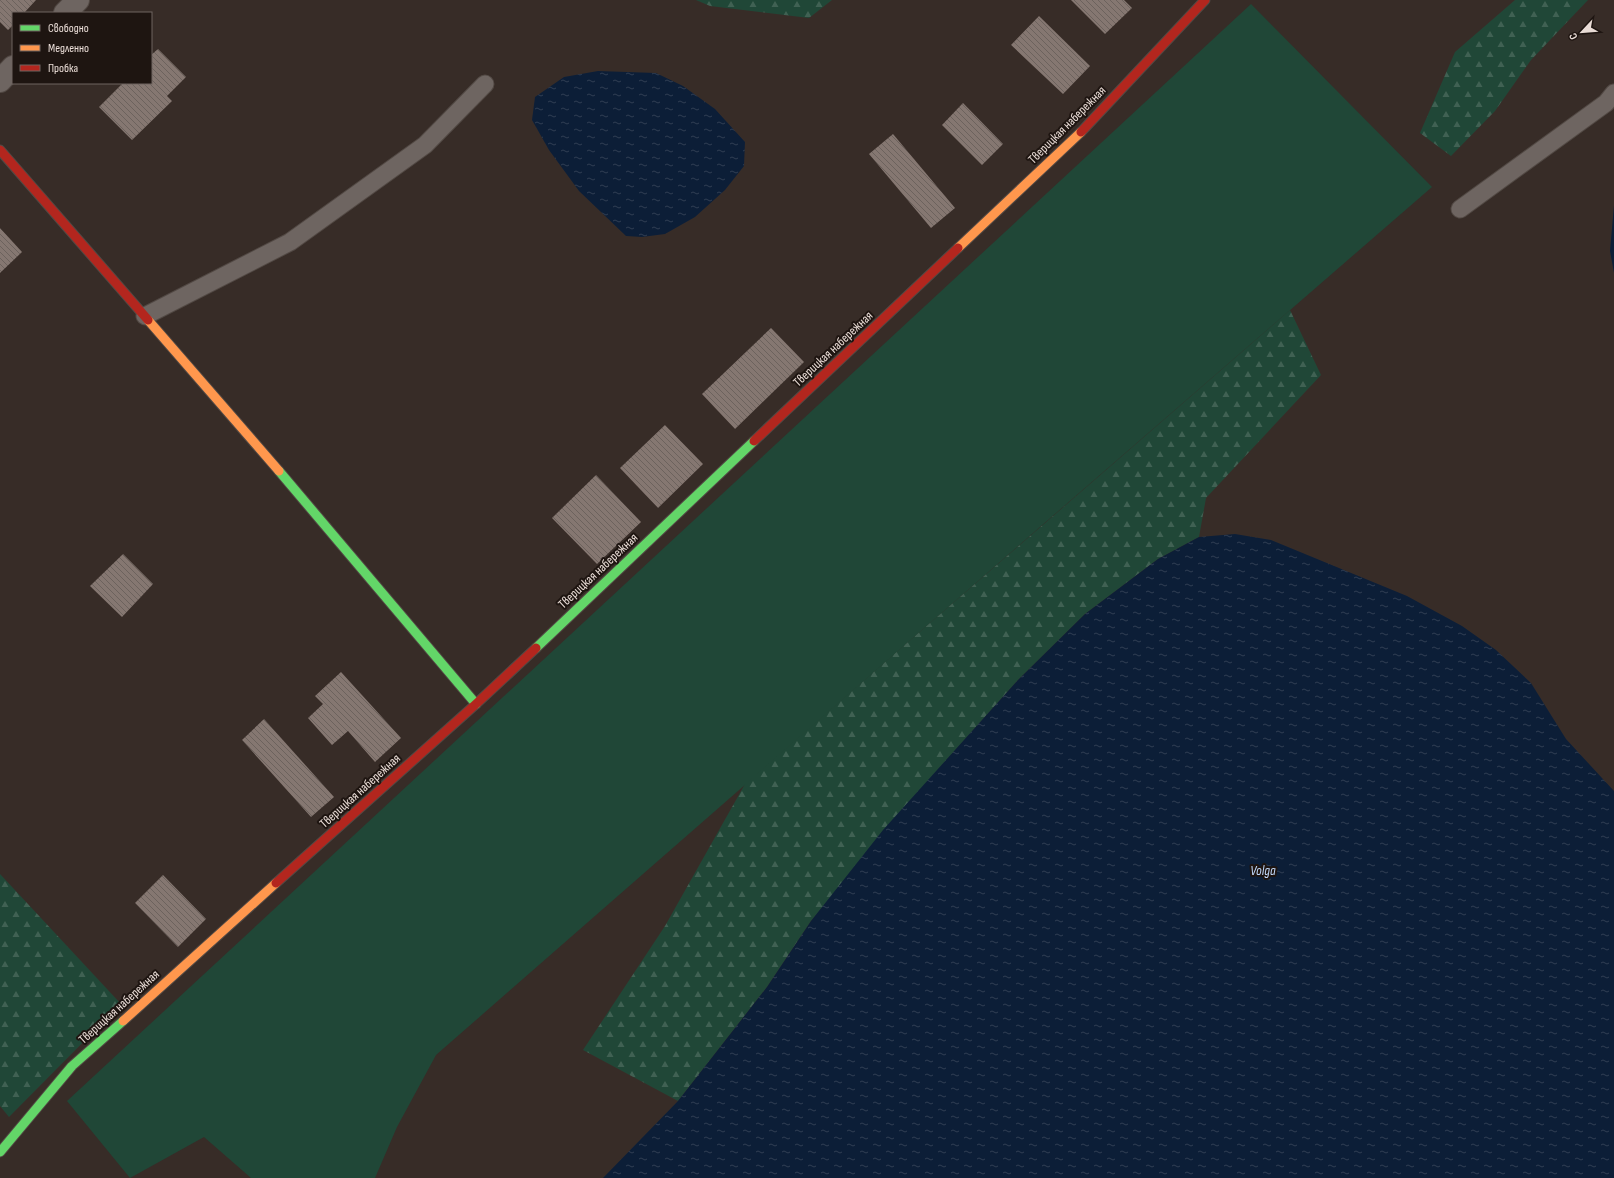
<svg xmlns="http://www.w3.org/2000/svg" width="1614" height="1178" font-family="'Sofia Sans Condensed',sans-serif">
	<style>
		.green { fill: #204737 }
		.forest { fill: url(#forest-firs) }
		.water { fill: url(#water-ripples) }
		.building { fill: url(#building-back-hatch) }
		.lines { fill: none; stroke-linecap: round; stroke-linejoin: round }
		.lane-casing { stroke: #524944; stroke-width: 19 }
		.street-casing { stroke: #524944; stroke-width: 24 }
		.fast-casing { stroke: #524944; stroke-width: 11 }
		.slow-casing { stroke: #524944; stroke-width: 11 }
		.jam-casing { stroke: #524944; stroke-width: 11 }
		.lane { stroke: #6e6561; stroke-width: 17 }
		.street { stroke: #6e6561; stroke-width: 22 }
		.fast { stroke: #63d668; stroke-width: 9 }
		.slow { stroke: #ff974d; stroke-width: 9 }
		.jam { stroke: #b3261e; stroke-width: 9 }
		.labels { text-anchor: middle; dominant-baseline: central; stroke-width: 4; stroke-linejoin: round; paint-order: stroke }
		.street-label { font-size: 13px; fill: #e9dcd6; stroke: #1e1511 }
		.water-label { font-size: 14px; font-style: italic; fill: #bfd7f9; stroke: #1e1511 }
	</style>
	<defs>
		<pattern id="forest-firs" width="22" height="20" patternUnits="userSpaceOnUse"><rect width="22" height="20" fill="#204737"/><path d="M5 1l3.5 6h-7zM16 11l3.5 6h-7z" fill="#406153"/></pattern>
		<pattern id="water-ripples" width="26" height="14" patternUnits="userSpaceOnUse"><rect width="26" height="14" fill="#0c1e37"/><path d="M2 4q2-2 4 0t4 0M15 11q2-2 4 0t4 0" fill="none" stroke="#2f3e53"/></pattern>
		<pattern id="building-back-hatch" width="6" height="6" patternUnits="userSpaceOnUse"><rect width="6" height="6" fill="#857771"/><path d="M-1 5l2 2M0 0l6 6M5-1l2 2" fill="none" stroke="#6c625d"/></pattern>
	</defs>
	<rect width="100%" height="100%" fill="#372c27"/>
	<!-- green -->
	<path class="green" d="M 1251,4 L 1432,187 L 1040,527 L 436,1055 L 397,1127 L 375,1178 L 251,1178 L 204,1137 L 130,1178 L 67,1101 Z"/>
	<!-- forest -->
	<g class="forest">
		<path d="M 696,0 L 832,0 L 809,18 L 710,6 Z"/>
		<path d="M 1515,0 L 1588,0 L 1531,60 L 1495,111 L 1451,156 L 1420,133 L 1455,52 Z"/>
		<path d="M 1290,310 L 1321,375 L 1206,498 L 1199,537 L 1158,559 L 1085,614 L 1018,680 L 942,765 L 811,921 L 767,987 L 678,1101 L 583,1050 L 665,926 L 745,784 Z"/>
		<path d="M 0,874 L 121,1004 L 9,1117 L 0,1106 Z"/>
	</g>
	<!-- water -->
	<g class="water">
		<path d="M 598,71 L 656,73 L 683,86 L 715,109 L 745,142 L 744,166 L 725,190 L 695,217 L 665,234 L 642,237 L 626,236 L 579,191 L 549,150 L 532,120 L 535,97 L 564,77 Z"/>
		<path d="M 1614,205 L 1614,273 L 1610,251 Z"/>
		<path d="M 1235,534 L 1271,540 L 1407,596 L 1462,626 L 1496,650 L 1531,683 L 1566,739 L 1614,791 L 1614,1178 L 603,1178 L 678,1101 L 767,987 L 811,921 L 883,830 L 1018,680 L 1085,614 L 1158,559 L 1199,537 Z"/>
	</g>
	<!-- building -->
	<g class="building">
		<path d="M 0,0 L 36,0 L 24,13 L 13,13 L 13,25 L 8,30 L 0,22 Z"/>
		<path d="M 1071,0 L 1124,0 L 1132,8 L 1105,34 Z"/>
		<path d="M 1039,16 L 1090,66 L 1063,94 L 1011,45 Z"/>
		<path d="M 158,49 L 186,77 L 167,96 L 172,101 L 132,140 L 99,107 L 123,83 L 151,83 L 151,55 Z"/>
		<path d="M 963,103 L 1003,144 L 982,165 L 942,125 Z"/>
		<path d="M 893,134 L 955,208 L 931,228 L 869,154 Z"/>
		<path d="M 0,228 L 22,252 L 0,273 Z"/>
		<path d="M 771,328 L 804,362 L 735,429 L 702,394 Z"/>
		<path d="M 665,425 L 703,464 L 658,508 L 620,468 Z"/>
		<path d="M 596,475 L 641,522 L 597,564 L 552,518 Z"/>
		<path d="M 123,554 L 153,584 L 122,617 L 90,586 Z"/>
		<path d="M 341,672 L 401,738 L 375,762 L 348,731 L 332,745 L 308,718 L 323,704 L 315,696 Z"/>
		<path d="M 264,719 L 334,797 L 311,817 L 242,740 Z"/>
		<path d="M 163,875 L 206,919 L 178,947 L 135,903 Z"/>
	</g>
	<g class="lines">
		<defs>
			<g id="lane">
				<path d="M 1460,209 L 1606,103 L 1614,93"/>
				<path d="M 145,316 L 290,242 L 425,145 L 485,84"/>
			</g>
			<g id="street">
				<path d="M 65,13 L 78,0"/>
				<path d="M 0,81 L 13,67"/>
			</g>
			<g id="fast">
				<path d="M 279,471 L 476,704"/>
				<path d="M 536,648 L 754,441"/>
				<path d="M 0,1152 L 72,1066 L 123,1021"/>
			</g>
			<g id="slow">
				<path d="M 958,248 L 1081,132"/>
				<path d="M 148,320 L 279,471"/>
				<path d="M 123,1021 L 276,883"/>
			</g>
			<g id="jam">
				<path d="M 1081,132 L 1205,0"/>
				<path d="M 0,150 L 148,320"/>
				<path d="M 754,441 L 958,248"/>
				<path d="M 276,883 L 476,704 L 536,648"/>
			</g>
		</defs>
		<!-- lane casing -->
		<use href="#lane" class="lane-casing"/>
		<!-- street casing -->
		<use href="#street" class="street-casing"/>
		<!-- fast casing -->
		<use href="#fast" class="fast-casing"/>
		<!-- slow casing -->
		<use href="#slow" class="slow-casing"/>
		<!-- jam casing -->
		<use href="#jam" class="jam-casing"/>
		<!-- lane -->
		<use href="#lane" class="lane"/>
		<!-- street -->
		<use href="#street" class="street"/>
		<!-- fast -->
		<use href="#fast" class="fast"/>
		<!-- slow -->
		<use href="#slow" class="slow"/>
		<!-- jam -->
		<use href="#jam" class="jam"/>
	</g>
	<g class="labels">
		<!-- street labels -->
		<g class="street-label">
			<text transform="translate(1067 125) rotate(-45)">Тверицкая набережная</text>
			<text transform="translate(833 349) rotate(-43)">Тверицкая набережная</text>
			<text transform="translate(598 571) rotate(-43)">Тверицкая набережная</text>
			<text transform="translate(360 791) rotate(-42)">Тверицкая набережная</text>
			<text transform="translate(119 1007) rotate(-42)">Тверицкая набережная</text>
		</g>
		<!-- water labels -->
		<g class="water-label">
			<text x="1263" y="870">Volga</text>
		</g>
	</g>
	<!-- legend -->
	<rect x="12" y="12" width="140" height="72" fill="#1e1511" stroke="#6f6560"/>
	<rect x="20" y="25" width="20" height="6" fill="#63d668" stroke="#6f6560"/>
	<text x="48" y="32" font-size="12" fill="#e9dcd6">Свободно</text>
	<rect x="20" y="45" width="20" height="6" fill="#ff974d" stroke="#6f6560"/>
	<text x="48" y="52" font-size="12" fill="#e9dcd6">Медленно</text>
	<rect x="20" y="65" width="20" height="6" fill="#b3261e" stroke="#6f6560"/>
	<text x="48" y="72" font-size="12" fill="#e9dcd6">Пробка</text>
	<!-- north arrow -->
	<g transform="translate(1582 32) rotate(244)" stroke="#1e1511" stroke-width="3" paint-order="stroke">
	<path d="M0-3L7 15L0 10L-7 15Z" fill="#e9dcd6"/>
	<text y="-6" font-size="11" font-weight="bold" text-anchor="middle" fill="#e9dcd6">С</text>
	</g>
</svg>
